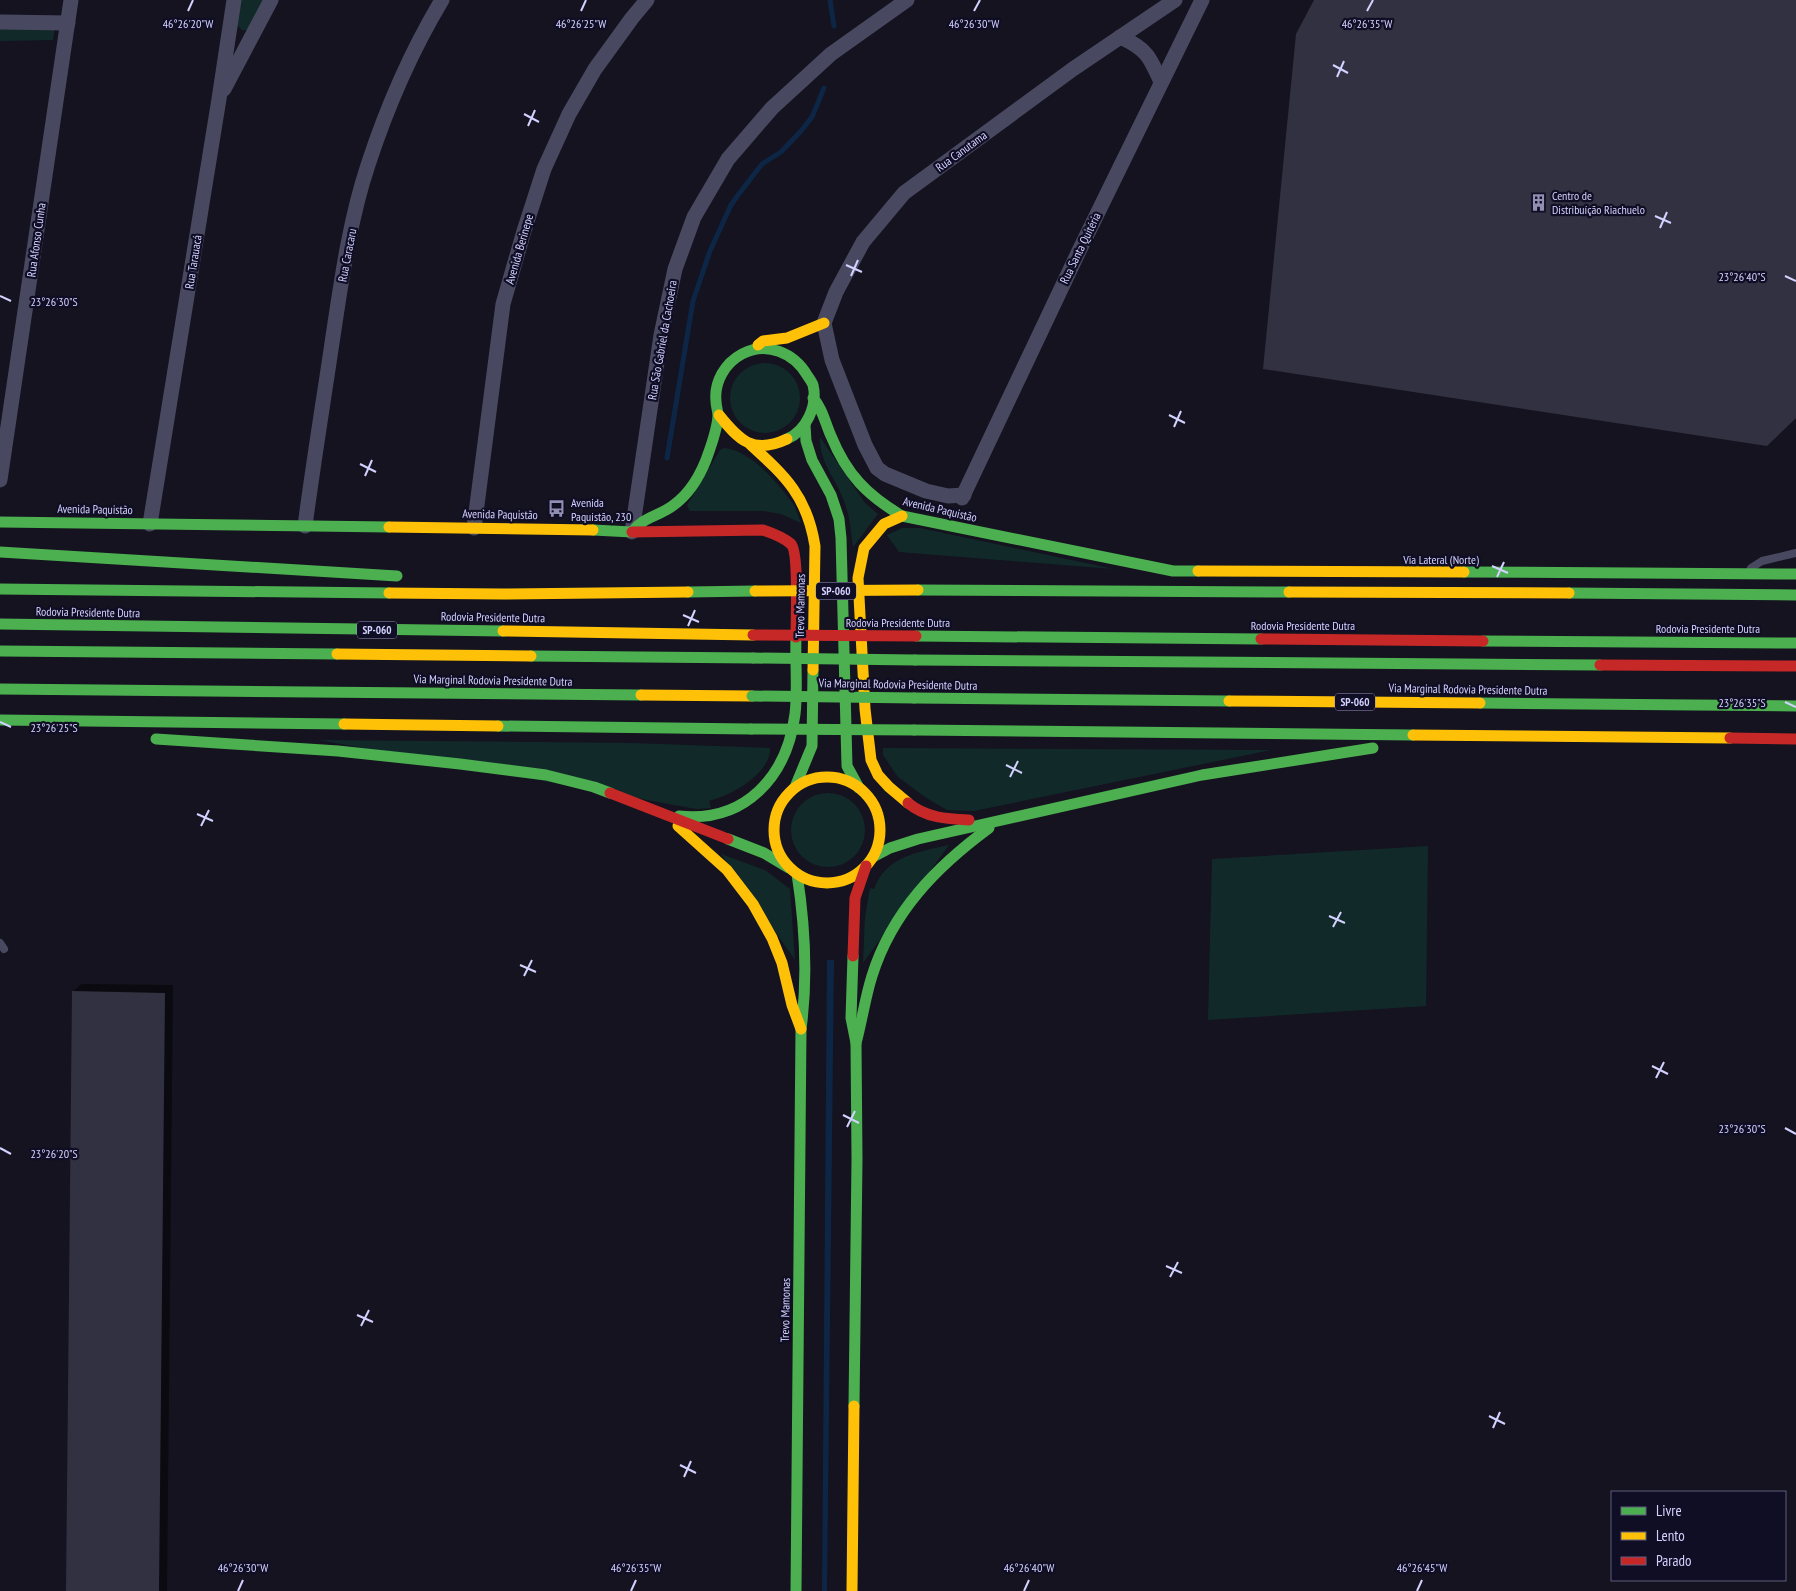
<svg xmlns="http://www.w3.org/2000/svg" width="1796" height="1591" font-family="'PT Sans Narrow',sans-serif">
	<style>
		.green { fill: #112a29 }
		.water { fill: #0d2646 }
		.shadow { fill: #0007 }
		.lines { fill: none; stroke-linecap: round; stroke-linejoin: round }
		.stream { stroke: #0d2646; stroke-width: 5 }
		.building { fill: #323141 }
		.lane { stroke: #484960; stroke-width: 8 }
		.street { stroke: #484960; stroke-width: 15 }
		.fast { stroke: #4caf50; stroke-width: 11 }
		.slow { stroke: #ffc107; stroke-width: 11 }
		.jam { stroke: #c62828; stroke-width: 11 }
		.fast-bridge { stroke: #4caf50; stroke-width: 11 }
		.slow-bridge { stroke: #ffc107; stroke-width: 11 }
		.jam-bridge { stroke: #c62828; stroke-width: 11 }
		.ticks { fill: none; stroke: #d3d1ff; stroke-width: 2 }
		.labels { text-anchor: middle; dominant-baseline: central; stroke-width: 4.5; stroke-linejoin: round; paint-order: stroke }
		.shield { fill: #100e24; stroke: #9896bd; stroke-width: 1 }
		.shield-label { font-size: 11px; font-weight: bold; fill: #d3d1ff }
		.street-label { font-size: 12px; fill: #d3d1ff; stroke: #100e24 }
		.poi-label { font-size: 12px; fill: #d3d1ff; stroke: #100e24; text-anchor: start }
		.ticks-label { font-size: 12px; text-anchor: middle; fill: #d3d1ff; stroke: #100e24; stroke-width: 4.5; stroke-linejoin: round; paint-order: stroke }
	</style>
	<rect width="100%" height="100%" fill="#14131f"/>
	<!-- green -->
	<g class="green">
		<path d="M 240,0 L 263,0 L 250,30 L 242,30 L 237,25 Z"/>
		<path d="M 0,27 L 55,27 L 53,40 L 0,41 Z"/>
		<circle cx="765" cy="398" r="35"/>
		<path d="M 820,437 L 865,503 L 878,514 L 853,547 C 851,532 850,516 844,501 C 836,479 819,462 820,437 Z"/>
		<path d="M 724,448 C 750,450 777,482 791,501 C 796,507 798,516 801,523 L 781,514 L 763,511 L 690,511 L 687,505 L 720,450 Z"/>
		<path d="M 902,528 L 920,528 L 1114,569 L 899,552 L 887,535 Z"/>
		<path d="M 319,740 L 631,743 L 770,748 C 771,774 730,796 709,801 L 711,808 L 696,809 Z"/>
		<path d="M 883,748 L 1271,750 L 974,811 L 947,810 L 925,797 L 898,777 L 883,755 Z"/>
		<circle cx="828" cy="830" r="37"/>
		<path d="M 949,845 L 863,963 L 865,917 L 870,888 L 874,889 C 886,856 918,852 949,845 Z"/>
		<path d="M 1428,846 L 1426,1006 L 1208,1020 L 1212,859 Z"/>
		<path d="M 721,854 L 765,870 L 790,889 L 795,960 Z"/>
	</g>
	<!-- water -->
	<path class="water" d="M 827,960 L 834,960 L 827,1591 L 822,1591 Z"/>
	<!-- shadow -->
	<path class="shadow" d="M 81,984 L 173,985 L 167,1591 L 67,1591 L 73,992 Z"/>
	<g class="lines">
		<!-- stream -->
		<g class="stream">
			<path d="M 830,0 L 834,26"/>
			<path d="M 667,458 L 693,301 L 710,251 L 731,205 L 738,195 L 762,164 L 781,152 L 801,131 L 812,117 L 824,88"/>
		</g>
	</g>
	<!-- building -->
	<g class="building">
		<path d="M 1314,0 L 1796,0 L 1796,418 L 1767,446 L 1263,369 L 1296,34 Z"/>
		<path d="M 72,991 L 165,993 L 159,1591 L 66,1591 Z"/>
	</g>
	<g class="lines">
		<!-- lane -->
		<g class="lane">
			<path d="M 1751,568 L 1762,561 L 1796,553"/>
			<path d="M 0,943 L 4,949"/>
		</g>
		<!-- street -->
		<g class="street">
			<path d="M 0,22 L 68,23"/>
			<path d="M 1120,37 C 1146,48 1150,57 1161,82"/>
			<path d="M 224,89 L 271,0"/>
			<path d="M 0,480 L 71,0"/>
			<path d="M 964,495 L 948,496 L 926,491 L 885,474 L 877,468 L 865,445 L 832,360 L 824,323 L 836,292 L 863,242 L 904,193 L 1073,69 L 1175,0"/>
			<path d="M 962,498 L 1078,253 L 1202,0"/>
			<path d="M 150,524 L 219,99 L 234,0"/>
			<path d="M 305,526 C 313,465 323,404 332,343 C 341,284 349,222 368,165 C 386,110 412,50 442,0"/>
			<path d="M 474,528 L 503,304 L 524,231 L 544,169 L 569,114 L 595,69 L 632,18 L 647,0"/>
			<path d="M 632,532 L 661,335 L 675,269 L 694,217 L 728,159 L 772,108 L 831,54 L 907,0"/>
		</g>
		<!-- fast -->
		<g class="fast">
			<path d="M 813,398 C 823,409 825,423 831,436 C 847,475 867,495 902,516 L 1173,571 L 1198,571"/>
			<path d="M 805,425 L 806,441 L 812,460 L 831,495 L 839,519 L 841,538 L 847,766 L 859,788"/>
			<path d="M 0,522 L 389,527"/>
			<path d="M 593,530 L 632,532 C 643,518 652,518 666,510 C 686,499 698,480 706,460 C 711,446 717,431 718,416 C 718,411 716,406 716,401 C 714,382 725,363 742,354 C 767,341 794,353 807,375 C 809,378 812,382 813,385 C 818,406 806,431 787,439"/>
			<path d="M 0,552 L 397,576"/>
			<path d="M 1464,572 L 1796,574"/>
			<path d="M 0,589 L 389,593"/>
			<path d="M 918,590 L 1289,592"/>
			<path d="M 688,592 L 755,591"/>
			<path d="M 1569,593 L 1796,595"/>
			<path d="M 0,624 L 503,631"/>
			<path d="M 916,636 L 1261,639"/>
			<path d="M 1483,641 L 1796,643"/>
			<path d="M 0,651 L 337,654"/>
			<path d="M 531,656 L 753,658"/>
			<path d="M 915,660 L 1600,665"/>
			<path d="M 0,689 L 641,695"/>
			<path d="M 914,698 L 1229,701"/>
			<path d="M 1480,703 L 1796,706"/>
			<path d="M 0,720 L 344,724"/>
			<path d="M 498,726 L 751,729"/>
			<path d="M 914,730 L 1413,735"/>
			<path d="M 156,739 L 338,751 L 460,764 L 546,775 L 594,787 L 610,793"/>
			<path d="M 795,787 L 812,746 L 813,670"/>
			<path d="M 679,816 C 745,823 787,777 795,714 C 798,689 795,662 796,637"/>
			<path d="M 728,839 L 764,853 L 789,868"/>
			<path d="M 873,857 L 890,848 L 918,839 L 1202,775 L 1373,748"/>
			<path d="M 853,956 L 851,1018 L 856,1043 L 857,1159 L 854,1406"/>
			<path d="M 856,1043 C 862,1021 865,998 872,976 C 892,912 936,867 989,828"/>
			<path d="M 796,1591 L 801,1029 C 808,977 805,925 797,874"/>
		</g>
		<!-- slow -->
		<g class="slow">
			<path d="M 758,345 L 763,341 L 787,338 L 824,323"/>
			<path d="M 719,415 C 739,440 753,455 787,439"/>
			<path d="M 750,444 C 786,477 807,496 815,546 L 813,670"/>
			<path d="M 902,516 L 884,524 L 864,548 L 858,578 L 865,709 L 871,760 L 878,775 L 889,787 L 908,803"/>
			<path d="M 389,527 L 593,530"/>
			<path d="M 1198,571 L 1464,572"/>
			<path d="M 1289,592 L 1569,593"/>
			<path d="M 389,593 L 502,594 L 688,592"/>
			<path d="M 503,631 L 753,635"/>
			<path d="M 337,654 L 531,656"/>
			<path d="M 641,695 L 752,696"/>
			<path d="M 1229,701 L 1480,703"/>
			<path d="M 344,724 L 498,726"/>
			<path d="M 1413,735 L 1730,738"/>
			<circle cx="827" cy="830" r="53"/>
			<path d="M 678,826 L 727,870 L 753,904 L 772,938 L 782,963 L 792,1005 L 801,1029"/>
			<path d="M 852,1591 L 854,1406"/>
		</g>
		<!-- jam -->
		<g class="jam">
			<path d="M 632,532 L 763,530 C 772,533 783,537 791,544 C 799,552 796,622 796,637"/>
			<path d="M 1261,639 L 1483,641"/>
			<path d="M 1600,665 L 1796,666"/>
			<path d="M 1730,738 L 1796,739"/>
			<path d="M 610,793 L 728,839"/>
			<path d="M 908,803 C 926,818 947,819 969,820"/>
			<path d="M 853,956 L 855,898 L 866,866"/>
		</g>
		<!-- fast-bridge -->
		<g class="fast-bridge">
			<path d="M 753,658 L 915,660"/>
			<path d="M 752,696 L 914,698"/>
			<path d="M 751,729 L 914,730"/>
		</g>
		<!-- slow-bridge -->
		<path class="slow-bridge" d="M 755,591 L 918,590"/>
		<!-- jam-bridge -->
		<path class="jam-bridge" d="M 753,635 L 916,636"/>
	</g>
	<!-- ticks -->
	<path class="ticks" d="M 188,11 L 193,0M 581,11 L 586,0M 974,11 L 980,0M 1367,11 L 1373,0M 1333,65 L 1348,73M 1337,77 L 1344,61M 524,114 L 539,122M 528,126 L 535,110M 1655,216 L 1671,223M 1660,228 L 1667,212M 846,265 L 862,272M 851,276 L 858,260M 1785,276 L 1796,281M 0,296 L 11,301M 1169,415 L 1185,423M 1174,427 L 1181,411M 360,464 L 376,472M 365,476 L 372,460M 1492,566 L 1508,573M 1497,577 L 1504,562M 683,615 L 699,622M 688,626 L 695,610M 1785,702 L 1796,707M 0,722 L 11,727M 1006,765 L 1022,773M 1010,777 L 1018,761M 197,814 L 213,821M 201,826 L 209,810M 1329,916 L 1345,923M 1333,927 L 1341,912M 520,965 L 536,972M 524,976 L 532,960M 1652,1066 L 1668,1074M 1656,1078 L 1664,1062M 843,1115 L 859,1123M 847,1127 L 855,1111M 1785,1128 L 1796,1134M 0,1148 L 11,1154M 1166,1266 L 1182,1273M 1170,1277 L 1178,1262M 357,1315 L 373,1322M 361,1326 L 369,1310M 1489,1416 L 1505,1424M 1493,1428 L 1500,1412M 680,1465 L 696,1473M 684,1477 L 691,1461M 238,1591 L 243,1580M 631,1591 L 636,1580M 1024,1591 L 1029,1580M 1417,1591 L 1422,1580"/>
	<!-- icons -->
	<defs>
		<symbol id="building-bare" viewBox="-9 -9 18 18"><path d="M-4-6H4V6H1V3H-1V6H-4ZM-2.5-4.3h1.7v1.8h-1.7ZM.8-4.3h1.7v1.8H.8ZM-2.5-1h1.7V.8h-1.7ZM.8-1h1.7V.8H.8Z" fill="#908eb1" stroke="#100e24" stroke-width="2.5" paint-order="stroke"/></symbol>
		<symbol id="bus-bare" viewBox="-9 -9 18 18"><path d="M-5-6H5V4H4V6H2V4H-2V6H-4V4H-5ZM-3.5-4V0h7V-4ZM-3.5 1.2v1.5H-2V1.2ZM2 1.2v1.5H3.5V1.2Z" fill="#908eb1" stroke="#100e24" stroke-width="2.5" paint-order="stroke"/></symbol>
	</defs>
	<g fill-rule="evenodd">
		<use href="#building-bare" x="1526" y="190" width="25" height="25"/>
		<use href="#bus-bare" x="544" y="496" width="25" height="25"/>
	</g>
	<g class="labels">
		<!-- shield labels -->
		<g class="shield">
			<rect x="816" y="582.5" width="40" height="17" rx="4"/>
			<rect x="357" y="621.5" width="40" height="17" rx="4"/>
			<rect x="1335" y="693.5" width="40" height="17" rx="4"/>
		</g>
		<g class="shield-label">
			<text x="836" y="591">SP-060</text>
			<text x="377" y="630">SP-060</text>
			<text x="1355" y="702">SP-060</text>
		</g>
		<!-- street labels -->
		<g class="street-label">
			<text transform="translate(961 151) rotate(-36)">Rua Canutama</text>
			<text transform="translate(36 240) rotate(-82)">Rua Afonso Cunha</text>
			<text transform="translate(1080 248) rotate(-64)">Rua Santa Quitéria</text>
			<text transform="translate(519 249) rotate(-74)">Avenida Berinepe</text>
			<text transform="translate(347 255) rotate(-79)">Rua Caracaru</text>
			<text transform="translate(193 262) rotate(-81)">Rua Tarauacá</text>
			<text transform="translate(662 340) rotate(-80)">Rua São Gabriel da Cachoeira</text>
			<text transform="translate(95 509) rotate(1)">Avenida Paquistão</text>
			<text transform="translate(940 509) rotate(13)">Avenida Paquistão</text>
			<text transform="translate(500 514) rotate(1)">Avenida Paquistão</text>
			<text x="1441" y="559">Via Lateral (Norte)</text>
			<text transform="translate(800 606) rotate(-89)">Trevo Mamonas</text>
			<text transform="translate(88 612) rotate(1)">Rodovia Presidente Dutra</text>
			<text transform="translate(493 617) rotate(1)">Rodovia Presidente Dutra</text>
			<text x="898" y="622">Rodovia Presidente Dutra</text>
			<text x="1303" y="625">Rodovia Presidente Dutra</text>
			<text x="1708" y="628">Rodovia Presidente Dutra</text>
			<text transform="translate(493 680) rotate(1)">Via Marginal Rodovia Presidente Dutra</text>
			<text transform="translate(898 684) rotate(1)">Via Marginal Rodovia Presidente Dutra</text>
			<text transform="translate(1468 689) rotate(1)">Via Marginal Rodovia Presidente Dutra</text>
			<text transform="translate(785 1310) rotate(-89)">Trevo Mamonas</text>
		</g>
		<!-- poi labels -->
		<g class="poi-label">
			<text x="1552" y="195">Centro de<tspan x="1552" dy="14">Distribuíção Riachuelo</tspan></text>
			<text x="571" y="502">Avenida<tspan x="571" dy="14">Paquistão, 230</tspan></text>
		</g>
	</g>
	<g class="ticks-label">
		<text x="581" y="28">46°26'25"W</text>
		<text x="974" y="28">46°26'30"W</text>
		<text x="1367" y="28">46°26'35"W</text>
		<text x="188" y="28">46°26'20"W</text>
		<text x="1742" y="281">23°26'40"S</text>
		<text x="54" y="306">23°26'30"S</text>
		<text x="1742" y="707">23°26'35"S</text>
		<text x="54" y="732">23°26'25"S</text>
		<text x="1742" y="1133">23°26'30"S</text>
		<text x="54" y="1158">23°26'20"S</text>
		<text x="243" y="1572">46°26'30"W</text>
		<text x="636" y="1572">46°26'35"W</text>
		<text x="1029" y="1572">46°26'40"W</text>
		<text x="1422" y="1572">46°26'45"W</text>
	</g>
	<!-- legend -->
	<rect x="1611" y="1491" width="175" height="90" fill="#100e24" stroke="#5e5c7c"/>
	<rect x="1621" y="1507" width="25" height="8" fill="#4caf50" stroke="#5e5c7c"/>
	<text x="1656" y="1516" font-size="15" fill="#d3d1ff">Livre</text>
	<rect x="1621" y="1532" width="25" height="8" fill="#ffc107" stroke="#5e5c7c"/>
	<text x="1656" y="1541" font-size="15" fill="#d3d1ff">Lento</text>
	<rect x="1621" y="1557" width="25" height="8" fill="#c62828" stroke="#5e5c7c"/>
	<text x="1656" y="1566" font-size="15" fill="#d3d1ff">Parado</text>
</svg>
